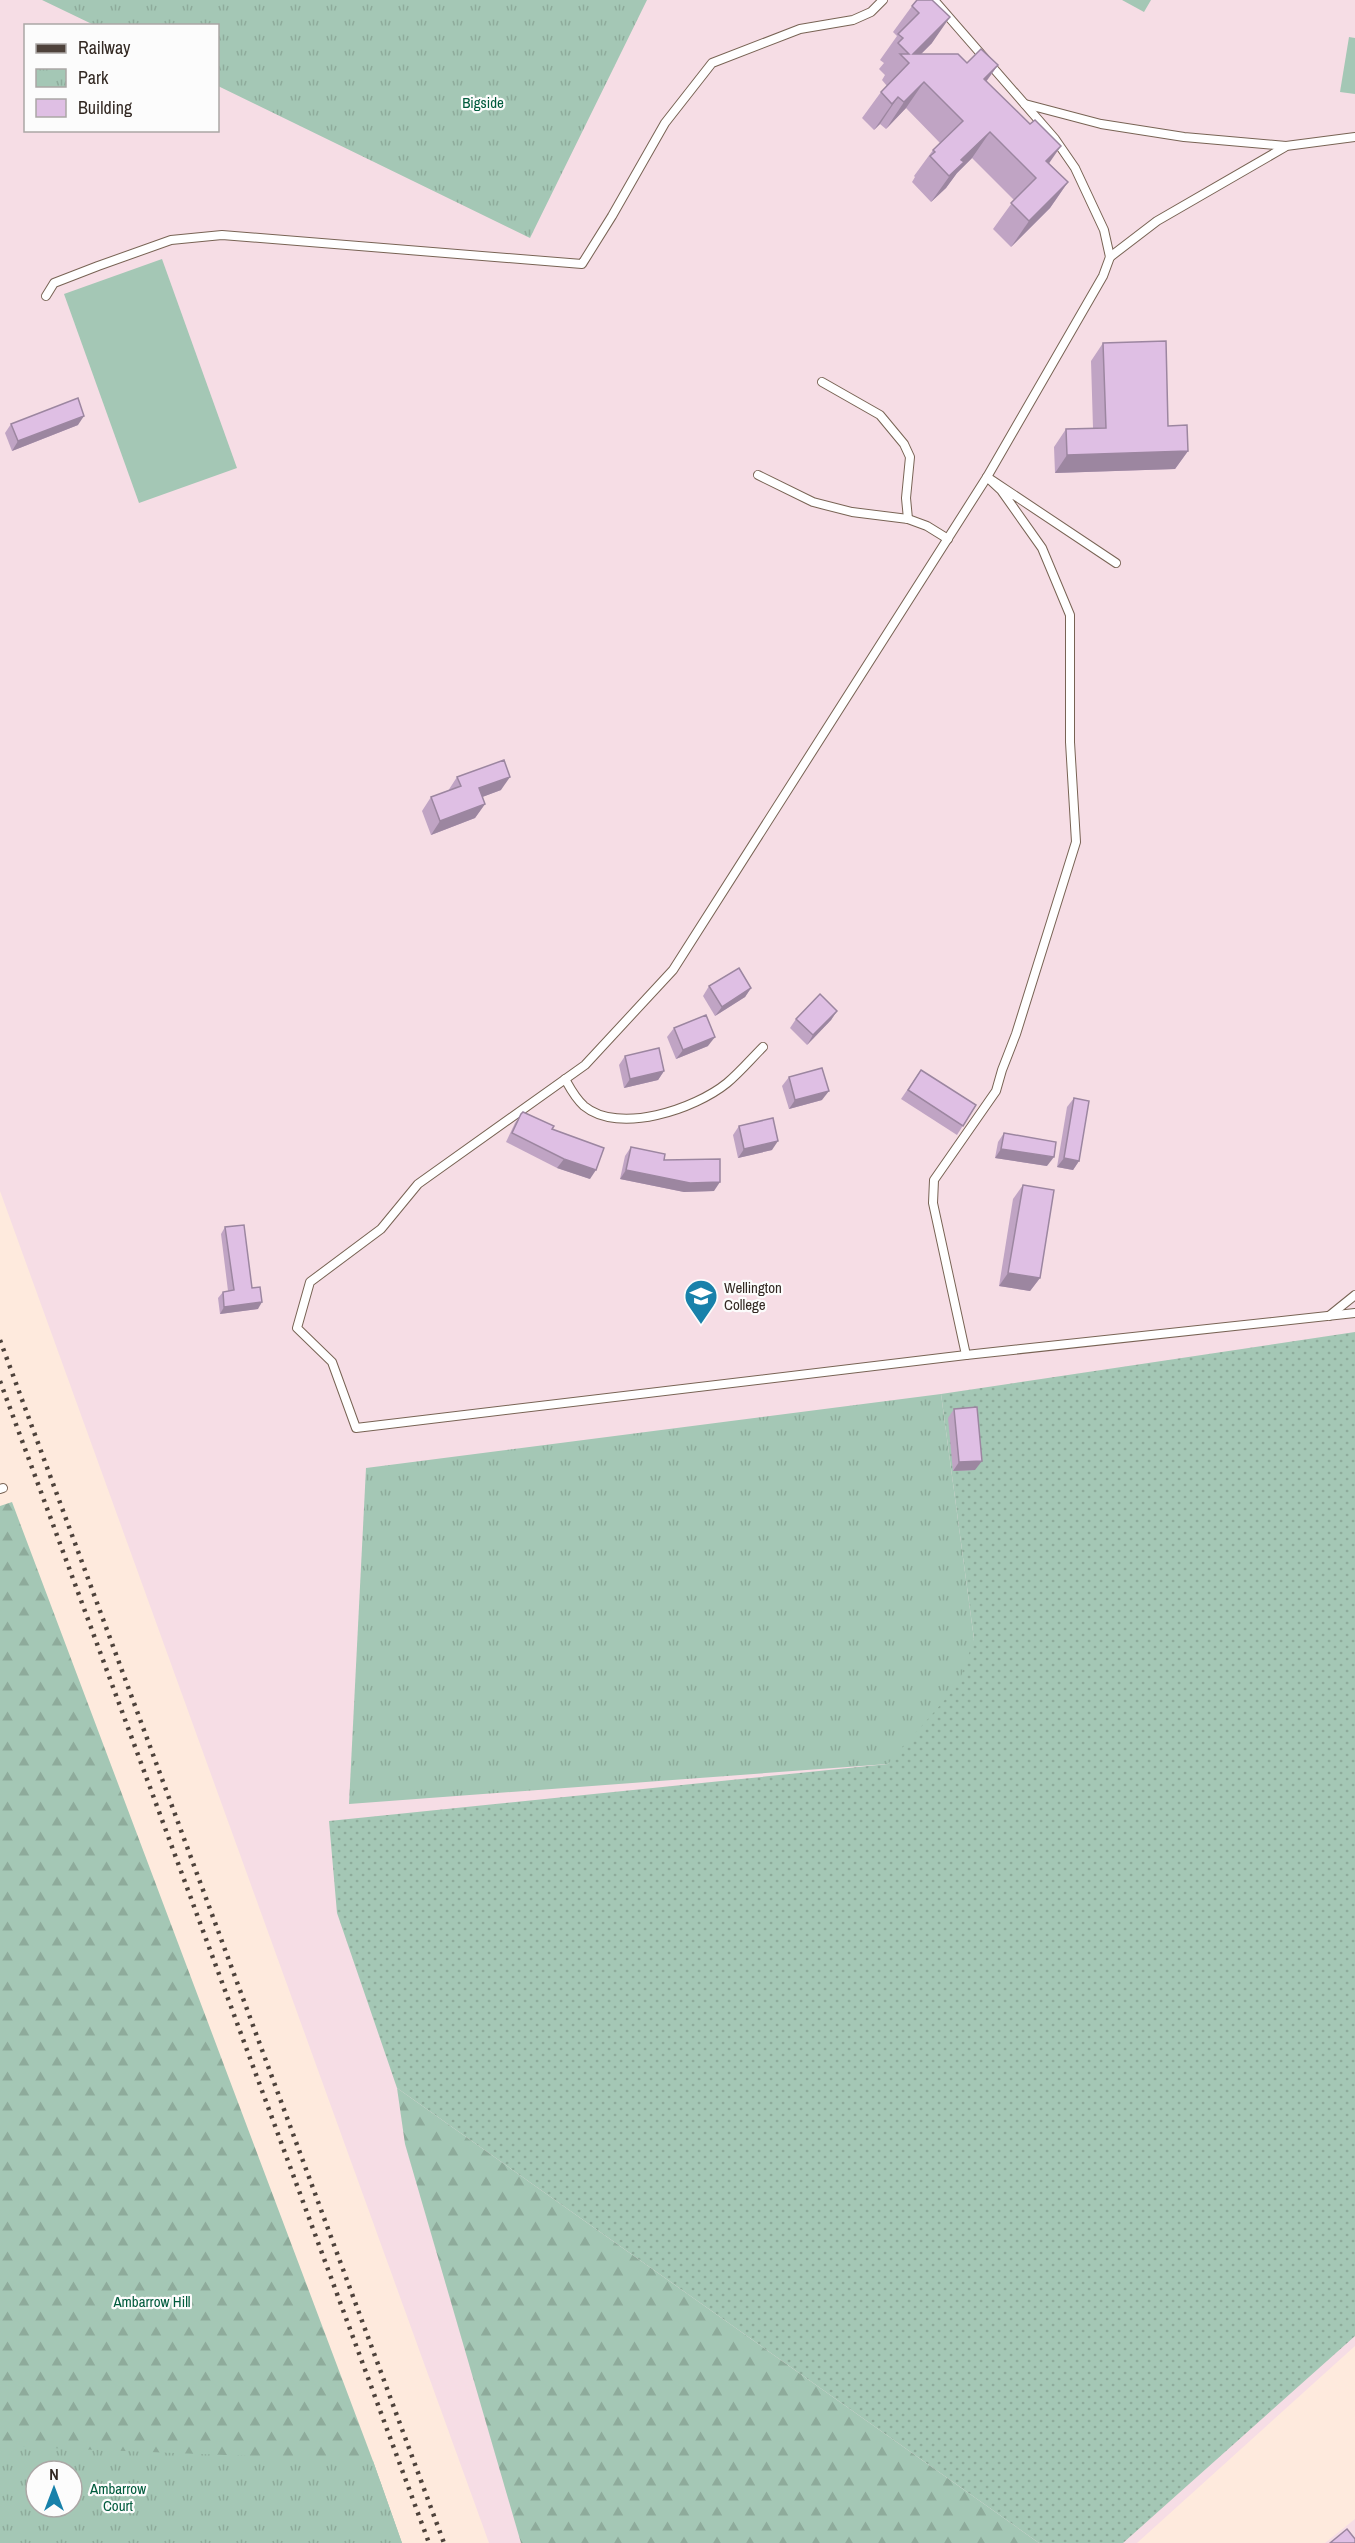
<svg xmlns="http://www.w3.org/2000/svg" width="1355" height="2543" font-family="'Archivo Narrow',sans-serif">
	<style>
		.education { fill: #f6dde5; fill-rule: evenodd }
		.grass { fill: url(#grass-dots) }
		.forest { fill: url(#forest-firs); fill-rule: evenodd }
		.park { fill: url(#park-tufts); fill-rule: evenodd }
		.garden { fill: #a4c7b5 }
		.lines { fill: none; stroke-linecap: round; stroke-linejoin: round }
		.lane-casing { stroke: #786354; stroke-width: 10 }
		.lane { stroke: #fff; stroke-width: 8 }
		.rail { stroke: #4e423b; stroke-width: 4.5; stroke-dasharray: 3 6; stroke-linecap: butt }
		.wall { fill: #c0a4c4 }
		.shaded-wall { fill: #9c86a0 }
		.building { fill: #dfbfe4; stroke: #9c86a0; stroke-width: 1.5 }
		.labels { text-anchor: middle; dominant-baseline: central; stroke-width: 4.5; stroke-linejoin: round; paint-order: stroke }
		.park-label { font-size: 15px; fill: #005b3d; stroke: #fcfcfc }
		.poi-label { font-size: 15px; fill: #322822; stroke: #fcfcfc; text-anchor: start }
	</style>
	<defs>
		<pattern id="grass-dots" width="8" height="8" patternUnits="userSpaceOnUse" patternTransform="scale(1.5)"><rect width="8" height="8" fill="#a4c7b5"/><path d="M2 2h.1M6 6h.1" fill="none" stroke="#8eab9b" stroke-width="1.8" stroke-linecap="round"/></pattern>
		<pattern id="forest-firs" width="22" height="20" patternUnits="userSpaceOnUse" patternTransform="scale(1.5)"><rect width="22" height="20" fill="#a4c7b5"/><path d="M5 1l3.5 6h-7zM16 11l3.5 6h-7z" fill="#8eab9b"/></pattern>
		<pattern id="park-tufts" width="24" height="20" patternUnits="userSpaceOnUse" patternTransform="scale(1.5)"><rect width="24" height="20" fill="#a4c7b5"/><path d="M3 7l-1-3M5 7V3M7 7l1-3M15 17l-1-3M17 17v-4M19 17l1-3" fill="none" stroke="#8eab9b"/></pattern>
	</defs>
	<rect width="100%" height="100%" fill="#feeadd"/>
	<!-- education -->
	<g class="education">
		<path d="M 0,0 L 1355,0 L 1355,2346 L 1137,2543 L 489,2543 L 0,1191 ZM 26,26 L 218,26 L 218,130 L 26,130 Z"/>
		<path d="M 1355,2519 L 1355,2543 L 1325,2543 Z"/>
	</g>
	<!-- grass -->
	<path class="grass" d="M 1355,1332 L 1355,2336 L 1123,2543 L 1039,2543 L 397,2088 L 337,1913 L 329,1821 L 888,1764 L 974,1639 L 941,1394 Z"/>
	<!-- forest -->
	<g class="forest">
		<path d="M 12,1502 L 373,2461 L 402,2543 L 0,2543 L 0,1506 ZM 36,2471 L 72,2471 L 72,2507 L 36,2507 Z"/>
		<path d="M 397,2088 L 1039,2543 L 521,2543 L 405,2144 Z"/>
	</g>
	<!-- park -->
	<g class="park">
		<path d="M 42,0 L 647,0 L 530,238 L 218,86 L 218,26 L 94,25 Z"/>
		<path d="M 941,1394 L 974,1639 L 958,1685 L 888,1764 L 349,1804 L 366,1468 Z"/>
		<path d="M 0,2446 L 373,2461 L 402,2543 L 0,2543 ZM 36,2471 L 72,2471 L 72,2507 L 36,2507 Z"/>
	</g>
	<!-- garden -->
	<g class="garden">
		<path d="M 1122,0 L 1151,0 L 1144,12 Z"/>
		<path d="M 1349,37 L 1355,38 L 1355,94 L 1340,92 Z"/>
		<path d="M 162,259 L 237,468 L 139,503 L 64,294 Z"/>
	</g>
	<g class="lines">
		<defs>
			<g id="lane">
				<path d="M 934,0 L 1055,139 L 1075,168 L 1104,230 L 1110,257 L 1103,276 L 987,477 L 673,970 L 585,1065 L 418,1184 L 381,1229 L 310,1282 L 297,1328 L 332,1362 L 356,1428 L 966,1355 L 1355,1313"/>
				<path d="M 1025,104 L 1101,124 L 1184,137 L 1286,146 L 1355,137"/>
				<path d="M 1110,257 L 1157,221 L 1285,147"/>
				<path d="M 46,296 L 54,283 L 98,266 L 171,240 L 222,235 L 582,264 L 612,216 L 665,123 L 712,63 L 800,29 L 853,20 L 871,12 L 883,0"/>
				<path d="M 822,382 L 880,415 L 904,444 L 910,457 L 906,498 L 908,519"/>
				<path d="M 758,475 L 813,502 L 852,512 L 908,519 L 927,526 L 948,539"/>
				<path d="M 565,1079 C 570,1088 575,1098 584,1106 C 619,1135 695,1109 727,1083 C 740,1072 751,1059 763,1047"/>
				<path d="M 1329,1316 L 1355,1295"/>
				<path d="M 966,1355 L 933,1203 L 934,1180 L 996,1091 L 1002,1070 L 1016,1034 L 1076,842 L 1070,742 L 1070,615 L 1042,548 L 1001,490 L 987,477 L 1116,563"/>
				<path d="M 0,1489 L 3,1488"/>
			</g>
		</defs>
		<!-- lane casing -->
		<use href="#lane" class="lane-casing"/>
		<!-- lane -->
		<use href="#lane" class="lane"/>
		<!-- rail -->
		<g class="rail">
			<path d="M 0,1340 L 444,2543"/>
			<path d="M 0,1381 L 429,2543"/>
		</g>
	</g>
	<!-- wall -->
	<g class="wall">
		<path d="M 917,0 L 932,43 L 921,54 L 967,63 L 998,65 L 986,82 L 1049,163 L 1068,182 L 1050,208 L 1011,247 L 993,229 L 1014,200 L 972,158 L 957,173 L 946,188 L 931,202 L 912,182 L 915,177 L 914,176 L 933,150 L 940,143 L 906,108 L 886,129 L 880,124 L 874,130 L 862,118 L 881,92 L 887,86 L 882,80 L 885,75 L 879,69 L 884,63 L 880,60 L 897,36 L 893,32 L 912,6 Z"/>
		<path d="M 1103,343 L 1188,451 L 1175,469 L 1055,473 L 1054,447 L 1066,429 L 1093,428 L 1091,361 Z"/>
		<path d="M 11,424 L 78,425 L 12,451 L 5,433 Z"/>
		<path d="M 457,777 L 501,790 L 482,797 L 485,804 L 475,818 L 431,835 L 422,811 L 431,797 L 448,791 Z"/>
		<path d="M 709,986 L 751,988 L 745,997 L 715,1016 L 703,996 Z"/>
		<path d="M 837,1011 L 831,1020 L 807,1045 L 790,1028 L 796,1019 Z"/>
		<path d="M 674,1028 L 708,1046 L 676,1059 L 667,1037 Z"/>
		<path d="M 625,1056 L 664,1071 L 658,1080 L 624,1088 L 619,1065 Z"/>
		<path d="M 921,1070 L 976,1105 L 957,1135 L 901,1099 Z"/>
		<path d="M 789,1077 L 822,1100 L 789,1109 L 782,1086 Z"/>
		<path d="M 1074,1098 L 1079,1161 L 1073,1170 L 1057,1167 L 1067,1107 Z"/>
		<path d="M 521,1114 L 552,1129 L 590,1179 L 557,1168 L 506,1142 L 515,1123 Z"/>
		<path d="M 739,1126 L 772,1150 L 738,1158 L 733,1135 Z"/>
		<path d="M 1004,1133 L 1047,1166 L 995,1158 L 998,1142 Z"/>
		<path d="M 631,1147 L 664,1160 L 714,1191 L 684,1192 L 620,1179 L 625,1156 Z"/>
		<path d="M 1023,1185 L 1040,1278 L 1030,1291 L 999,1286 L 1013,1199 Z"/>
		<path d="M 225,1227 L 252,1288 L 258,1309 L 220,1314 L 218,1298 L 223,1292 L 228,1291 L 221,1234 Z"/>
		<path d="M 954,1409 L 975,1470 L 953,1471 L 948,1418 Z"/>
	</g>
	<!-- shaded-wall -->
	<g class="shaded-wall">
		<path d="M 950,17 L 932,43 L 902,73 L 909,63 L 913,54 Z"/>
		<path d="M 998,65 L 979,91 L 984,79 Z"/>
		<path d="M 924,82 L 906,108 L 886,129 L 904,102 Z"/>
		<path d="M 898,97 L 880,124 L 874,130 L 892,104 Z"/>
		<path d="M 990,132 L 972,158 L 957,173 L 946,188 L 931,202 L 961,160 Z"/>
		<path d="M 1061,146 L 1043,172 L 1046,161 Z"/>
		<path d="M 1068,182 L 1050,208 L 1011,247 L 1029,221 Z"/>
		<path d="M 84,416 L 78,425 L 12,451 L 18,441 Z"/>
		<path d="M 1188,451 L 1175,469 L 1055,473 L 1067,455 Z"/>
		<path d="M 510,777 L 501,790 L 469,802 L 479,788 Z"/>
		<path d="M 485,804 L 475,818 L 431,835 L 440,821 Z"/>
		<path d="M 751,988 L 745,997 L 715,1016 L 722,1007 Z"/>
		<path d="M 837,1011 L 831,1020 L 807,1045 L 813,1035 Z"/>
		<path d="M 715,1037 L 708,1046 L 676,1059 L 683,1050 Z"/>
		<path d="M 664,1071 L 658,1080 L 624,1088 L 630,1079 Z"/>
		<path d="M 829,1091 L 822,1100 L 789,1109 L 795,1100 Z"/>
		<path d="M 778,1141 L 772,1150 L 738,1158 L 744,1149 Z"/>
		<path d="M 1001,1149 L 1054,1157 L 1047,1166 L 995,1158 Z"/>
		<path d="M 1064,1158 L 1079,1161 L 1073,1170 L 1057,1167 Z"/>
		<path d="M 564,1159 L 596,1170 L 590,1179 L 557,1168 Z"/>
		<path d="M 626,1170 L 720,1182 L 714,1191 L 684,1192 L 620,1179 Z"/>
		<path d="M 1008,1273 L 1040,1278 L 1030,1291 L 999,1286 Z"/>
		<path d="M 262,1302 L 258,1309 L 220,1314 L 224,1307 Z"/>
		<path d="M 982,1461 L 975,1470 L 953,1471 L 959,1462 Z"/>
	</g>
	<!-- building -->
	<g class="building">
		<path d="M 917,0 L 932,0 L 950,17 L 913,54 L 958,54 L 967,63 L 981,49 L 998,65 L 984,79 L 1030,124 L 1035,120 L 1061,146 L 1046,161 L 1068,182 L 1029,221 L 1011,203 L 1036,178 L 990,132 L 961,160 L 964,162 L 949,176 L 930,156 L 935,152 L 933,150 L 963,121 L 924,82 L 904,102 L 898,97 L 892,104 L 881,92 L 909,63 L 900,54 L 909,54 L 898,43 L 903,38 L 898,34 L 919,13 L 912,6 Z"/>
		<path d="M 1166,341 L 1168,426 L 1187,425 L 1188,451 L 1067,455 L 1066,429 L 1106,428 L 1103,343 Z"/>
		<path d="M 78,398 L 84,416 L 18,441 L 11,424 Z"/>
		<path d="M 504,760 L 510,777 L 479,788 L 485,804 L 440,821 L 431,797 L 461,786 L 457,777 Z"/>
		<path d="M 739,968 L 751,988 L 722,1007 L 709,986 Z"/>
		<path d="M 820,994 L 837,1011 L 813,1035 L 796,1019 Z"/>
		<path d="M 706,1015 L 715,1037 L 683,1050 L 674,1028 Z"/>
		<path d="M 659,1048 L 664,1071 L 630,1079 L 625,1056 Z"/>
		<path d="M 822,1068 L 829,1091 L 795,1100 L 789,1077 Z"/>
		<path d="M 921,1070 L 976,1105 L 963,1126 L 908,1090 Z"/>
		<path d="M 1074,1098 L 1089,1101 L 1079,1161 L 1064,1158 Z"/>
		<path d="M 523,1112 L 554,1126 L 552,1129 L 604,1148 L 596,1170 L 564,1159 L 512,1133 L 521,1114 Z"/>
		<path d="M 773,1118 L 778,1141 L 744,1149 L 739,1126 Z"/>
		<path d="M 1004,1133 L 1056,1142 L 1054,1157 L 1001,1149 Z"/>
		<path d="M 631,1147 L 665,1154 L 664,1160 L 720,1159 L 720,1182 L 690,1183 L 626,1170 Z"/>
		<path d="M 1023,1185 L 1054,1190 L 1040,1278 L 1008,1273 Z"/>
		<path d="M 244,1225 L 252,1288 L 260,1287 L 262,1302 L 224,1307 L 223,1292 L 234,1290 L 225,1227 Z"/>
		<path d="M 977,1407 L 982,1461 L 959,1462 L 954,1409 Z"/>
		<path d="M 1347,2529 L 1355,2539 L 1355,2543 L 1330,2543 Z"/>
	</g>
	<!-- icons -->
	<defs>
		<symbol id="school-pin" viewBox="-11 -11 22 30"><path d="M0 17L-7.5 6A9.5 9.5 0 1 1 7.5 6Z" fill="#1881aa" stroke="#fcfcfc"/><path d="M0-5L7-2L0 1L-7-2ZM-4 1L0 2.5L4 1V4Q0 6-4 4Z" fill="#fff"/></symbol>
	</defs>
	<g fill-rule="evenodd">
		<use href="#school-pin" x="682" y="1277" width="38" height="52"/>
	</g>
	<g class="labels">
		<!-- park labels -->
		<g class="park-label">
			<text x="483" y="102">Bigside</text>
			<text x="152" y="2301">Ambarrow Hill</text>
			<text x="118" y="2488">Ambarrow<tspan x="118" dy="17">Court</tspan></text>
		</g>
		<!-- poi labels -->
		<g class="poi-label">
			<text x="724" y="1287">Wellington<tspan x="724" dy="17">College</tspan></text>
		</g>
	</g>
	<!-- legend -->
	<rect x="24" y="24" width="195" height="108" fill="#fcfcfc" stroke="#aba7a5" stroke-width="1.5"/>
	<rect x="36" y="44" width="30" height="9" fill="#4e423b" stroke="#aba7a5" stroke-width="1.5"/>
	<text x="78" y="54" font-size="18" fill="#322822">Railway</text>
	<rect x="36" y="69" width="30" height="18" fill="url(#park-tufts)" stroke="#aba7a5" stroke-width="1.5"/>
	<text x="78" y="84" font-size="18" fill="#322822">Park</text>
	<rect x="36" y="99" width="30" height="18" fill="#dfbfe4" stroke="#aba7a5" stroke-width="1.5"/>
	<text x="78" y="114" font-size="18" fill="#322822">Building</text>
	<!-- north arrow -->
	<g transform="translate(54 2489)"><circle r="28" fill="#fcfcfc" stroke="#aba7a5" stroke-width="1.5"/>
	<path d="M0-4.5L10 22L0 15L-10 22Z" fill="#1881aa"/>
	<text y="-9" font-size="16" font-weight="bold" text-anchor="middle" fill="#322822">N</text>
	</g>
</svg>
